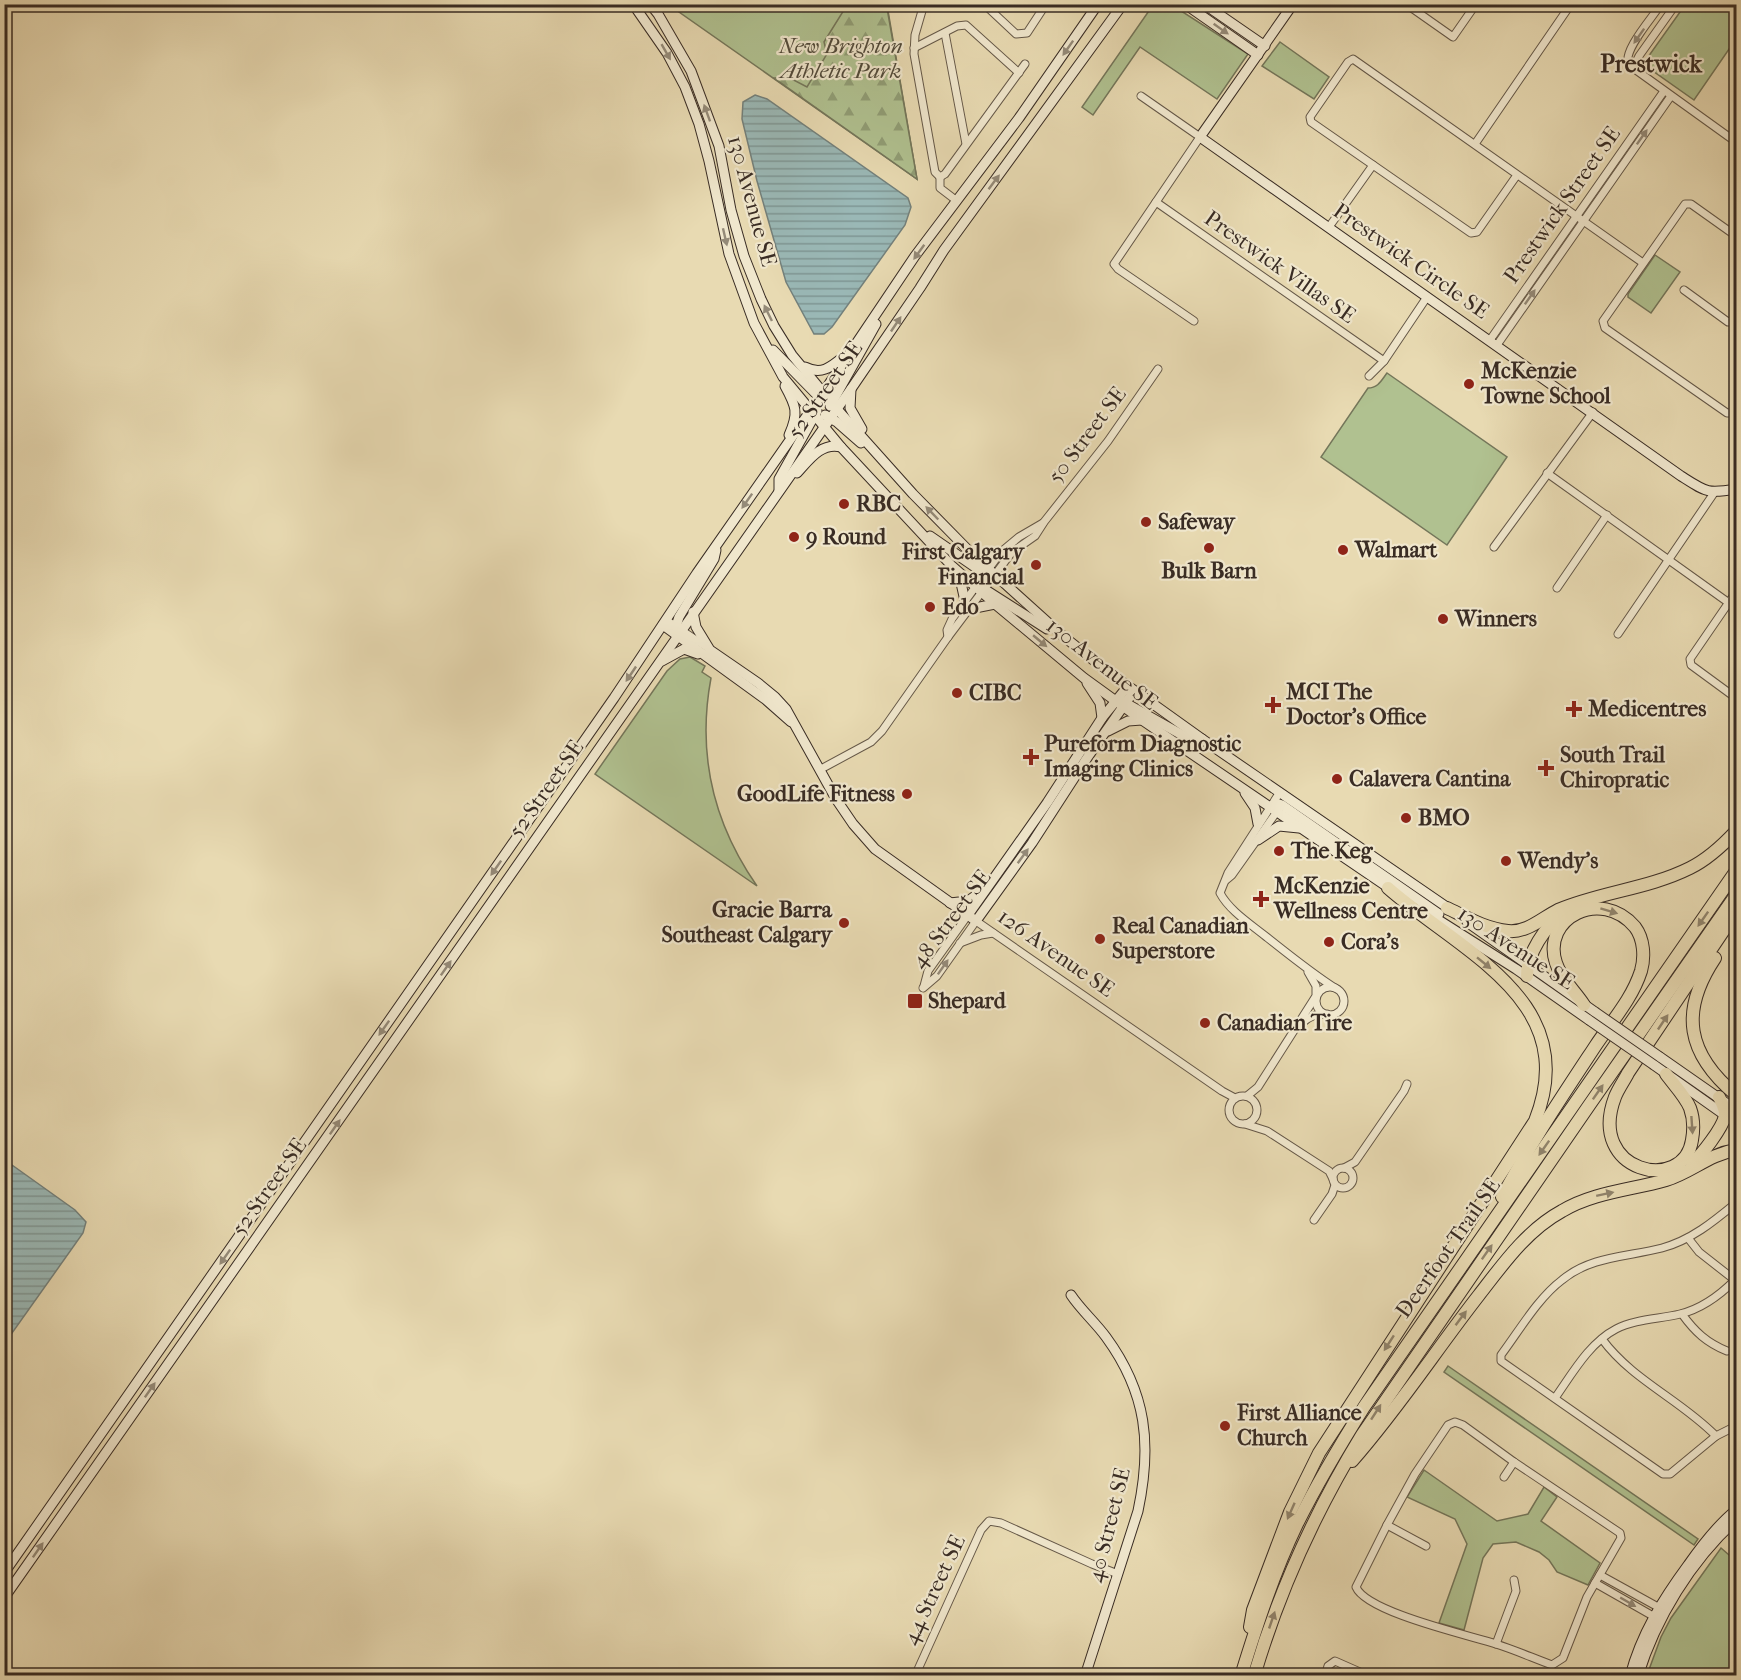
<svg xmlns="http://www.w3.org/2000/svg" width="1741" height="1680" font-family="'IM FELL French Canon',serif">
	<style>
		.green { fill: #b0c190; stroke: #74765a; stroke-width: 1.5 }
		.forest { fill: url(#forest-firs); stroke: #74765a; stroke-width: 1.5 }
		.water { fill: url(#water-rules); stroke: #73807c; stroke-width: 1.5 }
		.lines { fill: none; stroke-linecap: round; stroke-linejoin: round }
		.street-casing { stroke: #655848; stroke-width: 9 }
		.secondary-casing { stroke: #392c24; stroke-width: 11 }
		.highway-casing { stroke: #392c24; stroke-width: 14 }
		.street { stroke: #f0e7cd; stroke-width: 7 }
		.secondary { stroke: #f0e7cd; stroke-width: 9 }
		.highway { stroke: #e8dab2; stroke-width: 12 }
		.secondary-bridge-casing { stroke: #392c24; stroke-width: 11; stroke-linecap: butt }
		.secondary-bridge { stroke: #f0e7cd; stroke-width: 9 }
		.oneway { fill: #948a78 }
		.oneway2 { fill: #90836b }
		.poi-dot { fill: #8f2418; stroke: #f0e7cd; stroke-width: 2 }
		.labels { text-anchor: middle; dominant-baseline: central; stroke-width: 4.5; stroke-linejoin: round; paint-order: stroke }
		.park-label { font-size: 22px; font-style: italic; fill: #514a3a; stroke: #f0e7cd }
		.street-label { font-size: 22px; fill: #392c24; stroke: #f0e7cd }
		.poi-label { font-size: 22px; font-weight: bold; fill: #392c24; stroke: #f0e7cd; text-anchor: start }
		.neighbourhood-label { font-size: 24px; font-weight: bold; fill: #392c24; stroke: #f0e7cd }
	</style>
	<defs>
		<pattern id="forest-firs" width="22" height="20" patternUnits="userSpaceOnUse" patternTransform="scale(1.5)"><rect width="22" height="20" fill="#b0c190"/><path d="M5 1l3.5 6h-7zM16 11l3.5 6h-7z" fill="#909d75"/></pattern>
		<pattern id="water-rules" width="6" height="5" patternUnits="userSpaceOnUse" patternTransform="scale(1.5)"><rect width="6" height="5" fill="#9ab8b6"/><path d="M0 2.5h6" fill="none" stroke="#7f9694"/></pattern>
	</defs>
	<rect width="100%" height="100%" fill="#e8dab2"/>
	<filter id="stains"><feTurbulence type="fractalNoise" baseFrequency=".00333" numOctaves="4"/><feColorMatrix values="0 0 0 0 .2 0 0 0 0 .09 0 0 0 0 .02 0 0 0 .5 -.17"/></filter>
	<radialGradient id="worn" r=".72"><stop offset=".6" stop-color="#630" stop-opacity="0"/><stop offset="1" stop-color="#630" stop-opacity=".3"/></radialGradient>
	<!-- green -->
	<g class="green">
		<path d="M 669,5 L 887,5 L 917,179 Z"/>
		<path d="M 1153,5 L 1172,5 L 1248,54 L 1217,99 L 1140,47 L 1093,115 L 1082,107 Z"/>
		<path d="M 1685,5 L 1736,5 L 1736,39 L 1694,100 L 1643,64 Z"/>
		<path d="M 1280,42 L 1329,77 L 1314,99 L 1262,66 Z"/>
		<path d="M 1655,255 L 1680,272 L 1651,313 L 1628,297 L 1628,294 Z"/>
		<path d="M 1387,373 L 1507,457 L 1447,545 L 1321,457 L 1368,388 C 1378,388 1381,381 1387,373 Z"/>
		<path d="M 690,657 L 705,666 L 702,672 L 711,678 C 697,753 713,823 757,886 L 595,774 L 667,671 L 680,659 Z"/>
		<path d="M 1448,1366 L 1698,1539 L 1694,1545 L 1444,1372 Z"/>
		<path d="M 1424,1470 L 1497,1521 L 1528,1514 L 1544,1487 L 1557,1497 L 1541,1521 L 1600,1563 L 1588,1585 L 1557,1572 L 1549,1560 L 1539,1552 L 1516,1542 L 1493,1544 L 1483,1558 L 1464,1630 L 1439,1623 L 1467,1544 L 1455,1519 L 1407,1497 Z"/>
		<path d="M 1721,1548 L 1736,1561 L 1736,1675 L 1647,1675 L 1661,1637 L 1671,1618 Z"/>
	</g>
	<!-- forest -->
	<path class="forest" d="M 847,5 L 887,8 L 917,179 L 774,78 L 788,77 L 807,87 L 827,54 L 824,42 Z"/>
	<!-- water -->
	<g class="water">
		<path d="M 755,95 L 767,99 L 908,198 L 911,207 L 905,225 L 832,327 L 824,334 L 814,334 L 786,282 L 757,181 L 742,119 L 743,102 Z"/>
		<path d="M 5,1160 L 75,1210 L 86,1222 L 83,1233 L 5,1343 Z"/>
	</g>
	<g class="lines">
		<defs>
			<g id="street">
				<path d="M 924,4 L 915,35 L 914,54 L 935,172 L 940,177 L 945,174 L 1025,64"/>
				<path d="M 932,4 L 935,4"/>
				<path d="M 984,4 L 1016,34 L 1027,33 L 1046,4"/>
				<path d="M 1406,4 L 1453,37 L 1476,4"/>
				<path d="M 1661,4 C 1653,17 1621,52 1629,65 L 1736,142"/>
				<path d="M 945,33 L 966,144"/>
				<path d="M 914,48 L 957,26 L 966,25 L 1019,73"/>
				<path d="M 1633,68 L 1639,56 L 1676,4"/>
				<path d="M 1141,96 L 1200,137 L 1114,264 L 1118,269 L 1194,321"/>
				<path d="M 1475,144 L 1571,4"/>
				<path d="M 1517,175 L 1477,232 L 1471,233 L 1311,122 L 1310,117 L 1348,62 L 1353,59 L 1643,263"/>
				<path d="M 940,177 L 940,188 L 957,201"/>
				<path d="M 1156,202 L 1384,361"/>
				<path d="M 1329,227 L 1373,165"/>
				<path d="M 1736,236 L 1691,204 L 1685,204 L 1603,321 L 1605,328 L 1727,413 L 1736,413"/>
				<path d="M 1684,290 L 1728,322 L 1736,319"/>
				<path d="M 1490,340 L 1664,91"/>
				<path d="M 1497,345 L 1671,96"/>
				<path d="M 1369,376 L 1384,361 L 1427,297"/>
				<path d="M 1547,473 L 1736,608"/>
				<path d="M 1494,547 L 1593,412"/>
				<path d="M 1557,588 L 1607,515"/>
				<path d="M 1736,592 L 1690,659 L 1691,665 L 1736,698"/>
				<path d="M 666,620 L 708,648"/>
				<path d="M 1618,634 L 1714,493"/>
				<path d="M 948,637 L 947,630 L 952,619 L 1001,552 L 1019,537 L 1043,523"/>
				<path d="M 821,769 L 871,742 L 882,731 L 948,637 L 1012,552 L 1035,536 L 1044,522 L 1108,441 L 1158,369"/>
				<path d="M 1280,792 L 1228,873 L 1220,893 C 1229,910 1249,923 1264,935 C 1287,953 1310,972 1335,988"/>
				<path d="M 1226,880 L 1232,875 L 1278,810"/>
				<path d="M 960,943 L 981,935 L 993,933"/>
				<path d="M 924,986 L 928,971 L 968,915"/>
				<circle cx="1330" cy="1001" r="14"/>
				<path d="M 923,988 L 937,976 L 976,921 L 1222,1091 L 1235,1098"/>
				<path d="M 1302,1023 C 1310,1016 1316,1014 1327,1014"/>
				<circle cx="1243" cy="1110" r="14"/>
				<path d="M 1247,1096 L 1258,1087 L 1316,996 L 1316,986 L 1308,972"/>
				<path d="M 1245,1124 L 1267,1131 L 1329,1171 L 1333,1179"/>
				<circle cx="1343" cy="1178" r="10"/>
				<path d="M 1344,1168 L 1355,1162 L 1404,1091 L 1407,1084"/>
				<path d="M 1736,1203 C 1713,1222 1691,1240 1662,1248 C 1627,1257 1591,1256 1562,1280 C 1538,1298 1519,1331 1501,1355 L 1501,1361 L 1663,1474 L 1670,1474 L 1716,1436 L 1736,1426"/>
				<path d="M 1314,1220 L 1332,1194 L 1335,1185"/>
				<path d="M 1688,1238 L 1699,1252 L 1736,1281"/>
				<path d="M 1682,1314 C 1695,1332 1707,1343 1727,1351"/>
				<path d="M 1602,1339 C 1632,1380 1681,1400 1716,1436"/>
				<path d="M 1555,1398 C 1572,1374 1589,1343 1616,1329 C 1635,1319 1660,1319 1680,1314 C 1701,1309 1720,1295 1735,1280"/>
				<path d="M 1455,1422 L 1463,1425 L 1514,1462 L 1620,1533 L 1621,1538 L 1587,1597 L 1563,1658 L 1552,1665 C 1533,1658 1515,1650 1496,1644 C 1468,1635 1366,1612 1356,1587 L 1387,1525 L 1415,1474 L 1448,1425 Z"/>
				<path d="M 1504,1477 L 1514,1462"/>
				<path d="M 1387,1525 L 1426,1546"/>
				<path d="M 1595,1583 L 1653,1616 L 1663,1616 L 1658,1607 L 1600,1575"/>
				<path d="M 1496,1644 L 1516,1591 L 1514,1580"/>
				<path d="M 915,1676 L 981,1530 L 989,1521 L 1001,1523 L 1092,1564 L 1118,1574"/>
				<path d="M 1325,1676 L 1328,1666 L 1335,1661 L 1369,1676"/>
			</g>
			<g id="secondary">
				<path d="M 633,4 L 667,53 L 685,87 L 699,124 L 709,161 L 729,254 L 754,323 L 783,377 L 841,447 L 951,565 L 995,604 L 1084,678 L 1142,720 L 1392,890"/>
				<path d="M 650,4 L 658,14 L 691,71 L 719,146 L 731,210 L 744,256 L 761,299 L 774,326 L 792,355 L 836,408 L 913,494 L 973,555 L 1063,636 L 1107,671 L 1202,739 L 1451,910"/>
				<path d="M 1185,4 L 1258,55"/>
				<path d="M 1204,4 L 1265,46"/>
				<path d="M 1293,4 L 1200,137 L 1681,476 C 1706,492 1707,494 1736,489"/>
				<path d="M 773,350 L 822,400"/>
				<path d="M 805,367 C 821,375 830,368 843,357"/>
				<path d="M 785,386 C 796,406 799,413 789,435"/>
				<path d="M 851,389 L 850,408 L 862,429"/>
				<path d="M 830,406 L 876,324"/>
				<path d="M 825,415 L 837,422 L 861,443"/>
				<path d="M 797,473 C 809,460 821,442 841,447"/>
				<path d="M 779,491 L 779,479 L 817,411"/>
				<path d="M 930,536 L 985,574 L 990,578 L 993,577"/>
				<path d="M 973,555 L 1001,552"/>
				<path d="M 955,572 L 961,583 L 965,601"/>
				<path d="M 981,587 L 1047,629"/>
				<path d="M 970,609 L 995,604"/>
				<path d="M 693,612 L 696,627 L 710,650 L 758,683 L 775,697 L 786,709 L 836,799 L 853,824 L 875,849 L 976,921 L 1032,843 L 1087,758 L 1134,691"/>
				<path d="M 663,625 L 765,699 L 791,722"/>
				<path d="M 678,635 L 676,626 L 679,617 L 714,559 L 716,550"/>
				<path d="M 662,661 L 684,649 L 698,654"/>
				<path d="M 1087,683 L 1100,703 L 1102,718"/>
				<path d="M 1122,701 L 1191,740 L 1202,739"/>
				<path d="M 1108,731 L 1128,721 L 1142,720"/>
				<path d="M 1245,793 L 1255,808 L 1258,824"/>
				<path d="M 1270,807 L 1276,803 L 1282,805 L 1439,914"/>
				<path d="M 1258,840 L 1279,826 L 1299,828"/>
				<path d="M 950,903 L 968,901 L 985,889"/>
				<path d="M 1429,914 L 1516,969 L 1589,1020"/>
				<path d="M 968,915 L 1047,803 L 1102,718 L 1128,686"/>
				<path d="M 1467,922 L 1595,1012"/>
				<path d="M 1660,1057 L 1736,1110"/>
				<path d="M 1654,1065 L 1736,1123"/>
				<path d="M 1071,1295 C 1081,1310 1095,1322 1106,1337 C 1147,1393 1152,1445 1138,1511 L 1085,1676"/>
				<path d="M 4,1573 L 614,698 L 697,573 L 827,387 L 915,256 L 1019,118 L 1098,4"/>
				<path d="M 4,1598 L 851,389 L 920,288 L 944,250 L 1123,4"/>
				<path d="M 1630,1676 C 1641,1634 1663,1599 1688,1565 C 1702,1545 1717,1525 1736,1510"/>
				<path d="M 1638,1676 C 1656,1618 1691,1561 1736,1520"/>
			</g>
			<g id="highway">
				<path d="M 1447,908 C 1466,917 1486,929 1508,931 C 1527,933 1542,918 1558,910 C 1600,892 1648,889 1690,868 C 1708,859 1723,845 1736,831"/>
				<path d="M 1715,958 C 1679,1012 1687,1054 1736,1095"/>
				<path d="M 1527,976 C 1527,954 1545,926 1563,914"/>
				<path d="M 1666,1074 C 1674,1085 1685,1096 1690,1108 C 1694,1119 1694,1129 1692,1140 C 1684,1194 1586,1173 1615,1097 C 1618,1089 1624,1081 1628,1073 L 1730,921 L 1735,901"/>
				<path d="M 1692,1164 C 1702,1154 1722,1129 1725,1116 C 1726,1110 1722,1103 1719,1097"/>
				<path d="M 1502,1197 C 1530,1144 1563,1095 1596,1045 C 1612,1021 1632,999 1641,971 C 1645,957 1644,939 1635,927 C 1601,887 1541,918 1556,963 C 1561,979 1575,991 1584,1005"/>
				<path d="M 1352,1461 C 1398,1409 1436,1350 1479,1295 C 1503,1264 1527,1230 1562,1211 C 1594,1192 1631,1190 1666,1180 C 1692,1172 1709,1154 1736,1150"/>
				<path d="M 1250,1627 L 1253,1610 L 1290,1512 L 1319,1453 L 1535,1121 C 1583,1001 1462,953 1388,888"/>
				<path d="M 1241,1676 C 1257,1624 1274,1572 1297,1524 C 1317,1484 1340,1445 1364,1407 L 1736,871"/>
				<path d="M 1254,1676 C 1279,1591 1316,1510 1362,1435 L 1590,1104 L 1736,895"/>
			</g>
		</defs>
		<!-- street casing -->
		<use href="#street" class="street-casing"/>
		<!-- secondary casing -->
		<use href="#secondary" class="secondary-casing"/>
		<!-- highway casing -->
		<use href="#highway" class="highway-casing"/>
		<!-- street -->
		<use href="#street" class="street"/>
		<!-- secondary -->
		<use href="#secondary" class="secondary"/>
		<!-- highway -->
		<use href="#highway" class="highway"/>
		<defs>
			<g id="secondary-bridge">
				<path d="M 1595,1012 L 1660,1057"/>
				<path d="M 1589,1020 L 1654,1065"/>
			</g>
		</defs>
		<!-- secondary-bridge casing -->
		<use href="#secondary-bridge" class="secondary-bridge-casing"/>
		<!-- secondary-bridge -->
		<use href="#secondary-bridge" class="secondary-bridge"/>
	</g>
	<!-- one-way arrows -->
	<defs><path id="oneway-solid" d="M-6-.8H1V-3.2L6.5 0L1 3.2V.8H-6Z" transform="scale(1.5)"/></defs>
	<g class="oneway">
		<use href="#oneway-solid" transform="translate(1221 29) rotate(35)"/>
		<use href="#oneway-solid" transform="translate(1639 36) rotate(125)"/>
		<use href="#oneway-solid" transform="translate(1068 48) rotate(125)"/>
		<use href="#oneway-solid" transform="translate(666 52) rotate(60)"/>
		<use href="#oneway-solid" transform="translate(707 113) rotate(-110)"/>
		<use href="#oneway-solid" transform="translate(1642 137) rotate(-55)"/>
		<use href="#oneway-solid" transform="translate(994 182) rotate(-53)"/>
		<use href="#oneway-solid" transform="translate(725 237) rotate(77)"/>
		<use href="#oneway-solid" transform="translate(919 252) rotate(126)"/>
		<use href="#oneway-solid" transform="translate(1530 297) rotate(-55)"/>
		<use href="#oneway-solid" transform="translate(768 313) rotate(-116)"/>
		<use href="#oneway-solid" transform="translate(896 324) rotate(-56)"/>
		<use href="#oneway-solid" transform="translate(747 501) rotate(125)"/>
		<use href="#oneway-solid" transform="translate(932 513) rotate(-134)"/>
		<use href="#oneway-solid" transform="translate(1040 641) rotate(40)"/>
		<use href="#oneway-solid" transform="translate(631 674) rotate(124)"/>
		<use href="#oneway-solid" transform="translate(1023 856) rotate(-54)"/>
		<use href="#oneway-solid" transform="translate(496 868) rotate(125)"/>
		<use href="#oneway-solid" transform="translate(943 967) rotate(-55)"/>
		<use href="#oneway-solid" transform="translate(446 968) rotate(-55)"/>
		<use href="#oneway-solid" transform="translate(384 1028) rotate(125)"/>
		<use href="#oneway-solid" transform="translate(335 1127) rotate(-55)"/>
		<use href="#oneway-solid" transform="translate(225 1257) rotate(125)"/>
		<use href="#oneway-solid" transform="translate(150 1390) rotate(-55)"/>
		<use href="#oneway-solid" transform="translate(38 1550) rotate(-55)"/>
		<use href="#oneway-solid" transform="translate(1628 1602) rotate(30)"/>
	</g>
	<g class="oneway2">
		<use href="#oneway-solid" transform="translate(1609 911) rotate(17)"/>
		<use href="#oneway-solid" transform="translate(1703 919) rotate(125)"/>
		<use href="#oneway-solid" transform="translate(1484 963) rotate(39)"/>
		<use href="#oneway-solid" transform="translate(1663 1022) rotate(-56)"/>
		<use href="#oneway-solid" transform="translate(1598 1092) rotate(-55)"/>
		<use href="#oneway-solid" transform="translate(1692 1125) rotate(86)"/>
		<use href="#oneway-solid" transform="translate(1544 1148) rotate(125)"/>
		<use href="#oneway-solid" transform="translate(1605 1194) rotate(-12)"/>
		<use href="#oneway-solid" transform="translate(1487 1252) rotate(-55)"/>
		<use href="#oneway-solid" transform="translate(1461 1318) rotate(-53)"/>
		<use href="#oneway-solid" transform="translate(1389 1343) rotate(123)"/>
		<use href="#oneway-solid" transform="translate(1376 1412) rotate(-57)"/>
		<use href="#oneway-solid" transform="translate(1291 1511) rotate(114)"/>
		<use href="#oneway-solid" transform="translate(1272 1620) rotate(-71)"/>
	</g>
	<!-- markers -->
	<g class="poi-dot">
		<circle cx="1469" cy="384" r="6"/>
		<circle cx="844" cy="504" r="6"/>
		<circle cx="1146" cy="522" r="6"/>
		<circle cx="794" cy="537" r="6"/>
		<circle cx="1209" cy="548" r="6"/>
		<circle cx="1343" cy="550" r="6"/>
		<circle cx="1036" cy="565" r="6"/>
		<circle cx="930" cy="607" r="6"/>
		<circle cx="1443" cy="619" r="6"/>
		<circle cx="957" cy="693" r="6"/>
		<path d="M1270 696h6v6h6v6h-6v6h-6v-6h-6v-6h6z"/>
		<path d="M1571 700h6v6h6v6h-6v6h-6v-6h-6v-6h6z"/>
		<path d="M1028 748h6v6h6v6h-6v6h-6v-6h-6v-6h6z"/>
		<path d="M1543 759h6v6h6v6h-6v6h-6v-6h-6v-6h6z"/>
		<circle cx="1337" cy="779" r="6"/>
		<circle cx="907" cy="794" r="6"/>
		<circle cx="1406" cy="818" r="6"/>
		<circle cx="1279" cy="851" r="6"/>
		<circle cx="1506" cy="861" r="6"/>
		<path d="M1258 890h6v6h6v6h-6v6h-6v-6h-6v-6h6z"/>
		<circle cx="844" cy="923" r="6"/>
		<circle cx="1100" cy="939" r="6"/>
		<circle cx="1329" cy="942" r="6"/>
		<rect x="907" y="993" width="16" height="16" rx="3"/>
		<circle cx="1205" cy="1023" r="6"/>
		<circle cx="1225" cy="1426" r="6"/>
	</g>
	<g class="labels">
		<!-- park labels -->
		<g class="park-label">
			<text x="841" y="46">New Brighton<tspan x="841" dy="25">Athletic Park</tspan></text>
		</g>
		<!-- street labels -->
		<g class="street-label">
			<text transform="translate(752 201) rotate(75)">130 Avenue SE</text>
			<text transform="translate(1562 205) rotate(-55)">Prestwick Street SE</text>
			<text transform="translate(1411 261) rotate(35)">Prestwick Circle SE</text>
			<text transform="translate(1280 267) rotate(35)">Prestwick Villas SE</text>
			<text transform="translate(825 390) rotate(-55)">52 Street SE</text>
			<text transform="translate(1087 435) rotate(-53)">50 Street SE</text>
			<text transform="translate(1102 664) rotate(38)">130 Avenue SE</text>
			<text transform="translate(546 789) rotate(-55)">52 Street SE</text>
			<text transform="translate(951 919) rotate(-53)">48 Street SE</text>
			<text transform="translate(1516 948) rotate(33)">130 Avenue SE</text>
			<text transform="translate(1056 953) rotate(35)">126 Avenue SE</text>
			<text transform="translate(269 1187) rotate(-55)">52 Street SE</text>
			<text transform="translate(1448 1248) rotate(-55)">Deerfoot Trail SE</text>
			<text transform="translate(1109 1525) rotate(-76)">40 Street SE</text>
			<text transform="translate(934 1590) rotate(-65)">44 Street SE</text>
		</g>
		<!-- poi labels -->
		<g class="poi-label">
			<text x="1481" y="371">McKenzie<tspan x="1481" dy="25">Towne School</tspan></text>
			<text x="856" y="504">RBC</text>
			<text x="1158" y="522">Safeway</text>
			<text x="806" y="537">9 Round</text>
			<text x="1355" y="550">Walmart</text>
			<text x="1024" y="552" text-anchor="end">First Calgary<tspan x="1024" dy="25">Financial</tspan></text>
			<text x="1209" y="571" text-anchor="middle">Bulk Barn</text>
			<text x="942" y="607">Edo</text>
			<text x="1455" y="619">Winners</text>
			<text x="1286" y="692">MCI The<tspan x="1286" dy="25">Doctor's Office</tspan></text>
			<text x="969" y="693">CIBC</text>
			<text x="1588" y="709">Medicentres</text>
			<text x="1044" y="744">Pureform Diagnostic<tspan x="1044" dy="25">Imaging Clinics</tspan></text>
			<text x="1560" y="755">South Trail<tspan x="1560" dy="25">Chiropratic</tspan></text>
			<text x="1349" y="779">Calavera Cantina</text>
			<text x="895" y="794" text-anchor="end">GoodLife Fitness</text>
			<text x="1418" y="818">BMO</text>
			<text x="1291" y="851">The Keg</text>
			<text x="1518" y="861">Wendy's</text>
			<text x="1274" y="886">McKenzie<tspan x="1274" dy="25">Wellness Centre</tspan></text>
			<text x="832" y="910" text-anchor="end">Gracie Barra<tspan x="832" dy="25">Southeast Calgary</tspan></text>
			<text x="1112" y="926">Real Canadian<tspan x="1112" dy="25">Superstore</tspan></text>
			<text x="1341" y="942">Cora's</text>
			<text x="928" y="1001">Shepard</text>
			<text x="1217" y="1023">Canadian Tire</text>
			<text x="1237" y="1413">First Alliance<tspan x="1237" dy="25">Church</tspan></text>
		</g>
		<!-- neighbourhood labels -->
		<g class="neighbourhood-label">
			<text x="1651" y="64">Prestwick</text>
		</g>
	</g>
	<!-- margin -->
	<rect width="1741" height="1680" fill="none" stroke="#e8dab2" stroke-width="24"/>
	<rect x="6" y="6" width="1729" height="1668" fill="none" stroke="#392c24" stroke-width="3"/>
	<rect x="12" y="12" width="1717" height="1656" fill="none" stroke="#392c24" stroke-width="1.5"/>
	<rect width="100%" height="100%" filter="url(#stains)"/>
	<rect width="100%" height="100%" fill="url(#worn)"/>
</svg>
